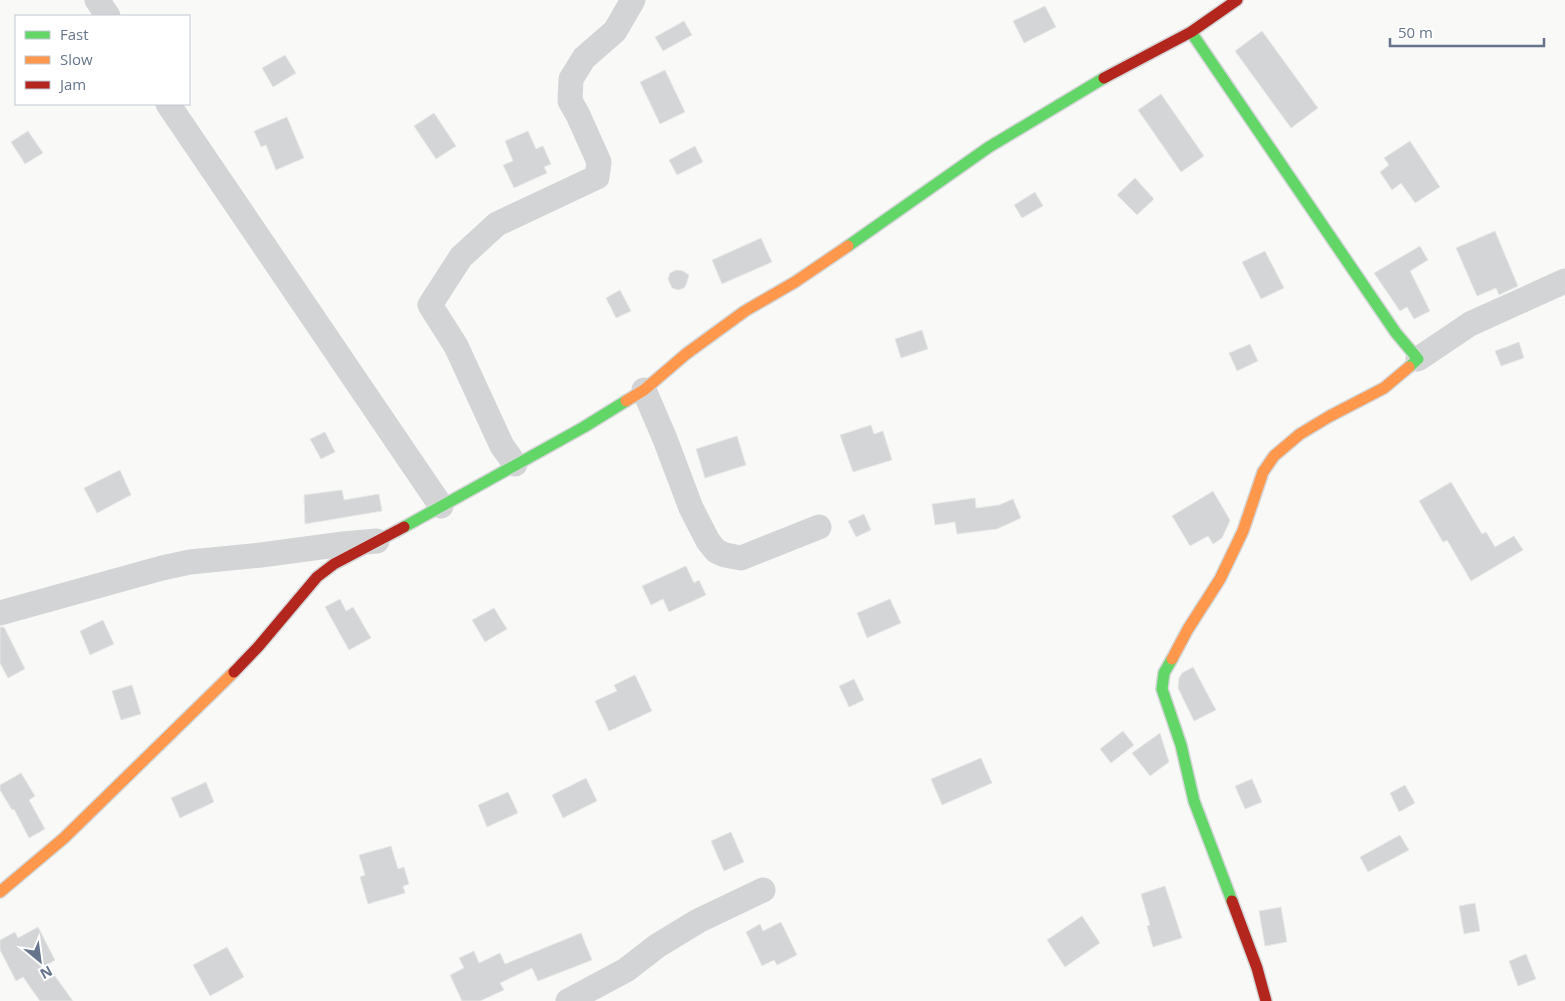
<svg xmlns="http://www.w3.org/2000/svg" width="1565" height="1001" font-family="'Open Sans',sans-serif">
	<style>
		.building { fill: #d3d5d6; stroke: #e8e8e8 }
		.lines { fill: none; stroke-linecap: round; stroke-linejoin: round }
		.fast-casing { stroke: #d4d6d8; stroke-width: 14 }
		.slow-casing { stroke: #d4d6d8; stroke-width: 14 }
		.jam-casing { stroke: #d4d6d8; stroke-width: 14 }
		.street { stroke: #d3d4d5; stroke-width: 25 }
		.fast { stroke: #63d668; stroke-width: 11 }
		.slow { stroke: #ff974d; stroke-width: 11 }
		.jam { stroke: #b3261e; stroke-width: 11 }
	</style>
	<rect width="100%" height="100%" fill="#f9f9f8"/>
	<!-- building -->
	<g class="building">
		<path d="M 1045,6 L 1056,27 L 1024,43 L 1013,21 Z"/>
		<path d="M 684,21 L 692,35 L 663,51 L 655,37 Z"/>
		<path d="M 1262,31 L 1318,108 L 1291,128 L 1235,51 Z"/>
		<path d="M 285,55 L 296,73 L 273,87 L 262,68 Z"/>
		<path d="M 665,70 L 685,112 L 660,124 L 640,82 Z"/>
		<path d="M 1161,94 L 1204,156 L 1181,172 L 1138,110 Z"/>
		<path d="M 434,113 L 456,146 L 436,159 L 414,126 Z"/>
		<path d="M 287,117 L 304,158 L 276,170 L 266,145 L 261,147 L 254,131 Z"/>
		<path d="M 28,131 L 43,153 L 25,164 L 11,142 Z"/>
		<path d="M 528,131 L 536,149 L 543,146 L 551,164 L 544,167 L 547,173 L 514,188 L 503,165 L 513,161 L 505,141 Z"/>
		<path d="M 1410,141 L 1440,187 L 1415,203 L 1401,183 L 1392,190 L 1380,172 L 1389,165 L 1384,158 Z"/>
		<path d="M 695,146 L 703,162 L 677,175 L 669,160 Z"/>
		<path d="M 1135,178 L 1154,199 L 1137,215 L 1117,195 Z"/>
		<path d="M 1035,192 L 1043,206 L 1022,218 L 1014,205 Z"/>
		<path d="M 1495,231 L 1518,286 L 1499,295 L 1496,288 L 1477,296 L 1456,248 Z"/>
		<path d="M 761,238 L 772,262 L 722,284 L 712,260 Z"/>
		<path d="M 1420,246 L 1428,260 L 1410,271 L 1430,311 L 1414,319 L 1407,307 L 1400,311 L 1374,273 Z"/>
		<path d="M 1265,251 L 1284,288 L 1261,299 L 1242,262 Z"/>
		<path d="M 676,270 L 683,271 L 689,275 L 686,285 L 684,288 L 678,290 L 672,288 L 668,279 L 670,273 Z"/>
		<path d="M 620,290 L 631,311 L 616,318 L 606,298 Z"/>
		<path d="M 922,330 L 928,349 L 901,358 L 895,339 Z"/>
		<path d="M 1519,342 L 1524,358 L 1501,366 L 1495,351 Z"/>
		<path d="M 1250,344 L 1258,361 L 1237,371 L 1229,353 Z"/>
		<path d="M 871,425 L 874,434 L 883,431 L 892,460 L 853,472 L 840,435 Z"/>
		<path d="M 325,432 L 335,452 L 321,459 L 310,439 Z"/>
		<path d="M 737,436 L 746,465 L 705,478 L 696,449 Z"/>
		<path d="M 120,470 L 131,495 L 97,513 L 84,488 Z"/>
		<path d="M 1451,482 L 1482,534 L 1486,532 L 1495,547 L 1514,536 L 1523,550 L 1471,581 L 1447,540 L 1443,542 L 1419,501 Z"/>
		<path d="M 342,490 L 344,500 L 379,494 L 382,511 L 305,524 L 304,495 Z"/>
		<path d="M 1213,491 L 1230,520 L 1228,525 L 1222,538 L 1213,544 L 1208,536 L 1190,546 L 1172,516 Z"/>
		<path d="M 975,498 L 976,508 L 999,505 L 1013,499 L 1021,518 L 997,529 L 957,534 L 955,522 L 935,525 L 932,504 Z"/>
		<path d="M 864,514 L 871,530 L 856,537 L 848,521 Z"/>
		<path d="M 686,566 L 694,583 L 699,580 L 706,595 L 669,612 L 663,599 L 651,605 L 642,586 Z"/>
		<path d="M 340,599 L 346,611 L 353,607 L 371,638 L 349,650 L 325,607 Z"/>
		<path d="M 890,599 L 901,623 L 867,638 L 857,613 Z"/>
		<path d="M 494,608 L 507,629 L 485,642 L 472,620 Z"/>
		<path d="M 103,620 L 114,644 L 90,655 L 80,631 Z"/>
		<path d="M 0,627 L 4,627 L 25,669 L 8,678 L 0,663 Z"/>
		<path d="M 1193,667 L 1216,710 L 1194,721 L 1178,688 L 1179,678 L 1182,673 Z"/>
		<path d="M 635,675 L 652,711 L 609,731 L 595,701 L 617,691 L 614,685 Z"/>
		<path d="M 854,679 L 864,700 L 849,707 L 839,686 Z"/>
		<path d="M 132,685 L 141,714 L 121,720 L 112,691 Z"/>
		<path d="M 1123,731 L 1134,745 L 1111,763 L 1100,749 Z"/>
		<path d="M 1160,733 L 1169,762 L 1150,776 L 1132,753 Z"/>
		<path d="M 981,758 L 992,783 L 942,805 L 931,779 Z"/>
		<path d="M 21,773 L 35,796 L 29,800 L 45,829 L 29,838 L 14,809 L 12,810 L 0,790 L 0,785 Z"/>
		<path d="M 586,778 L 597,801 L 563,818 L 552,795 Z"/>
		<path d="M 1252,779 L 1262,802 L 1245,809 L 1235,786 Z"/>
		<path d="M 206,782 L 214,802 L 180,818 L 171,798 Z"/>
		<path d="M 1405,785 L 1415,803 L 1399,812 L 1390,793 Z"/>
		<path d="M 508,792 L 518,813 L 487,827 L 478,805 Z"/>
		<path d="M 731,832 L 744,862 L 724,871 L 711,841 Z"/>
		<path d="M 1400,835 L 1409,850 L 1368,872 L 1360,857 Z"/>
		<path d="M 391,846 L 398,869 L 404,867 L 409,884 L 403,886 L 405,893 L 368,904 L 360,877 L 365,875 L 359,855 Z"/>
		<path d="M 1165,886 L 1182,938 L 1153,947 L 1147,926 L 1150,925 L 1141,894 Z"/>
		<path d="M 1475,903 L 1480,931 L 1464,934 L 1459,906 Z"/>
		<path d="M 1281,907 L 1287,942 L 1265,946 L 1259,911 Z"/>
		<path d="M 1082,916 L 1100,943 L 1065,967 L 1047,940 Z"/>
		<path d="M 781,922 L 797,955 L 777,965 L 774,960 L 762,966 L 746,932 L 760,924 L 763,931 Z"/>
		<path d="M 38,927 L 55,960 L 47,965 L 73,1001 L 40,1001 L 23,977 L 16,981 L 0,950 L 0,940 L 15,932 L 18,938 Z"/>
		<path d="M 581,933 L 592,960 L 538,981 L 532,968 L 500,983 L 504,990 L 480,1001 L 462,1001 L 450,975 L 464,968 L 459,958 L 474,951 L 479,963 L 500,953 L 505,964 Z"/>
		<path d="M 227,947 L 244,977 L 210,996 L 193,965 Z"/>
		<path d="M 1526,954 L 1536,979 L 1518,986 L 1509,961 Z"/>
	</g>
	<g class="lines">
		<defs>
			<g id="fast">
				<path d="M 1191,32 L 1396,333 L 1418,359 L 1409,367"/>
				<path d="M 848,246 L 989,147 L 1104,78"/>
				<path d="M 404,527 L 584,427 L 626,401"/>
				<path d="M 1172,659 L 1164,673 L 1162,689 L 1181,745 L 1194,801 L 1232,901"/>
			</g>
			<g id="slow">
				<path d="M 626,401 L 644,390 L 686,354 L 745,311 L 795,282 L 848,246"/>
				<path d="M 1172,659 L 1188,629 L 1220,579 L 1243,531 L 1263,472 L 1274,456 L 1300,434 L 1330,416 L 1384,388 L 1409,367"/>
				<path d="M 0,892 L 64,838 L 234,672"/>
			</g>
			<g id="jam">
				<path d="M 1104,78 L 1191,32 L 1237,0"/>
				<path d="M 234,672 L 258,647 L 317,577 L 334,564 L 404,527"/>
				<path d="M 1232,901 L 1257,968 L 1266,1001"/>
			</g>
		</defs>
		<!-- fast casing -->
		<use href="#fast" class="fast-casing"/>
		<!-- slow casing -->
		<use href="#slow" class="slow-casing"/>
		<!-- jam casing -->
		<use href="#jam" class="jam-casing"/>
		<!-- street -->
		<g class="street">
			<path d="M 97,0 L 108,16"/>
			<path d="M 168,104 L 441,506"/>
			<path d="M 1418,359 L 1470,324 L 1565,281"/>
			<path d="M 644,390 L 665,439 L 691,508 L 708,541 L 716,551 L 725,555 L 741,558 L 819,527"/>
			<path d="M 515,464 L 502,446 L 456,346 L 430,305 L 461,257 L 497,224 L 597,177 L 599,162 L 578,115 L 570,101 L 571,79 L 584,58 L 615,31 L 633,0"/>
			<path d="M 0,613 L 162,568 L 190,562 L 261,555 L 343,544 L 377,541"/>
			<path d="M 568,1001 L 626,970 L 657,946 L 698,921 L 763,890"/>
		</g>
		<!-- fast -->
		<use href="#fast" class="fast"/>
		<!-- slow -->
		<use href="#slow" class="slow"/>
		<!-- jam -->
		<use href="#jam" class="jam"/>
	</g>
	<!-- legend -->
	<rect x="15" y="15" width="175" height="90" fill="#ffffff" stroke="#c2c8d1"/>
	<rect x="25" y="31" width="25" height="8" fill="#63d668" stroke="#c2c8d1"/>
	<text x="60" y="40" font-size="15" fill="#66758b">Fast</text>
	<rect x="25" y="56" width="25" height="8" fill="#ff974d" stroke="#c2c8d1"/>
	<text x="60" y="65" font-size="15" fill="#66758b">Slow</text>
	<rect x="25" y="81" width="25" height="8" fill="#b3261e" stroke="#c2c8d1"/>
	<text x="60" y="90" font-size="15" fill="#66758b">Jam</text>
	<!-- north arrow -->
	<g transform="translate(40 961) rotate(151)" stroke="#ffffff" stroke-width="4" paint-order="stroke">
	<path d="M0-4L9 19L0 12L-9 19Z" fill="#66758b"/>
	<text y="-8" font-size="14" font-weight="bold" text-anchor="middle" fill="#66758b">N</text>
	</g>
	<!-- scale -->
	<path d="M1390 38v8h154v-8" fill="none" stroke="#66758b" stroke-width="2.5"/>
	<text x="1398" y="38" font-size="15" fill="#66758b" stroke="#ffffff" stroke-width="4" paint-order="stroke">50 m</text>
</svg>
